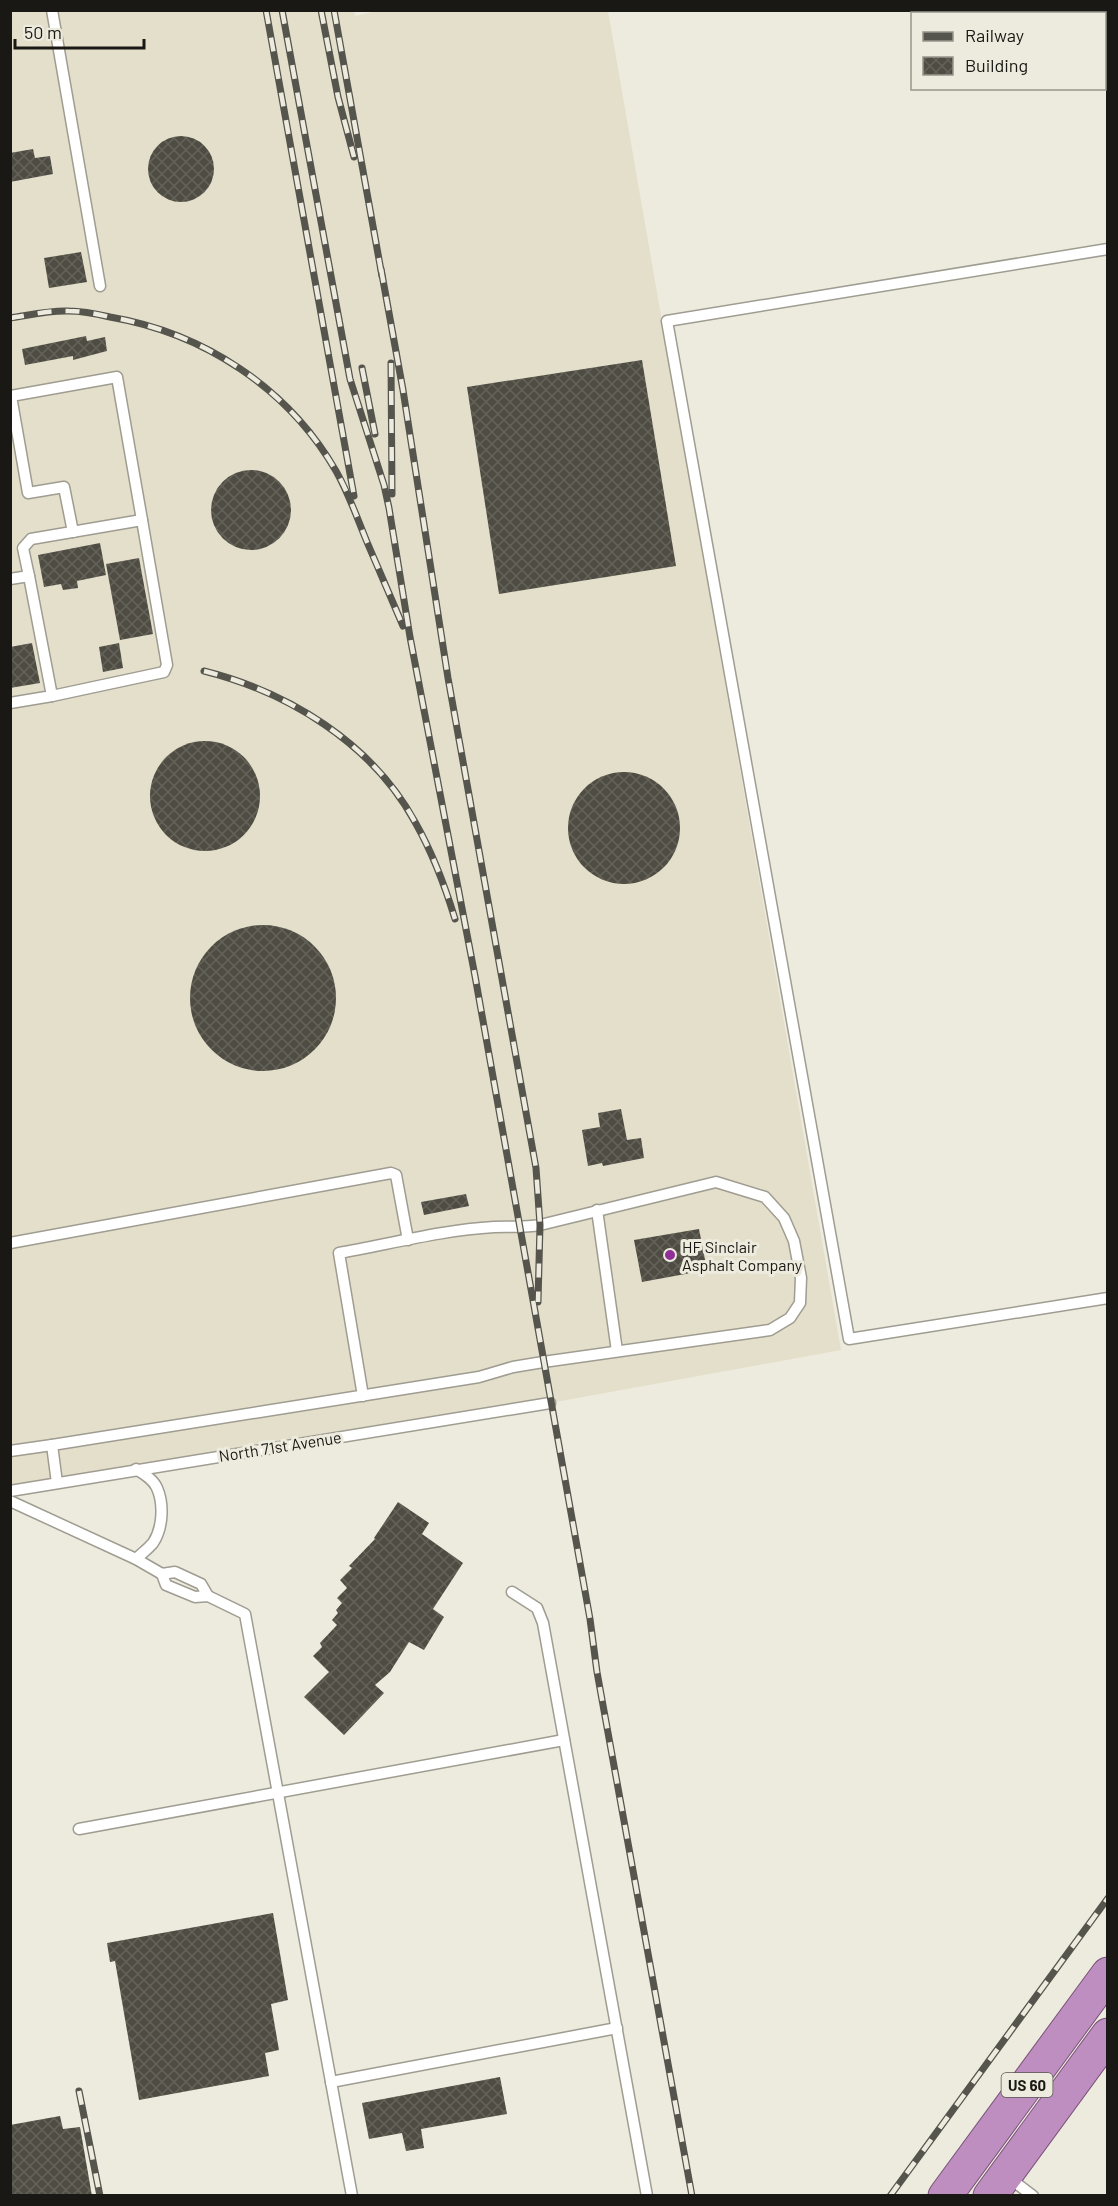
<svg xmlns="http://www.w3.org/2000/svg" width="1118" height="2206" font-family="Barlow,sans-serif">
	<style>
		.built { fill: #e3dfcb }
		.building { fill: url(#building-cross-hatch) }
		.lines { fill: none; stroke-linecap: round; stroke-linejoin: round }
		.service-casing { stroke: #9f9c91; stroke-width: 13 }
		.trunk-casing { stroke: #795279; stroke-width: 35 }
		.service { stroke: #fff; stroke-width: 10 }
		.trunk { stroke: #be8ec0; stroke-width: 33 }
		.rail-casing { stroke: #55544d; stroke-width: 7 }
		.rail { stroke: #edebde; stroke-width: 4.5; stroke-dasharray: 14; stroke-linecap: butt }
		.poi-dot { fill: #902f97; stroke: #edebde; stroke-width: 2 }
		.labels { text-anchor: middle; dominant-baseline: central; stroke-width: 6; stroke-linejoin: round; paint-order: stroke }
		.shield { fill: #edebde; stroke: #595751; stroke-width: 1.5 }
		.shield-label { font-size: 15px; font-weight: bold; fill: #191814 }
		.poi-label { font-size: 16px; fill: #191814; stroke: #edebde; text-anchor: start }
		.street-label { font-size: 16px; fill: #191814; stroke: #edebde }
	</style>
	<defs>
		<pattern id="building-cross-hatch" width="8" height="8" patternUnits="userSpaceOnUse" patternTransform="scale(1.5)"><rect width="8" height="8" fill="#4f4d43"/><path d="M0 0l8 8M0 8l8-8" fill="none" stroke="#64635a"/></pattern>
	</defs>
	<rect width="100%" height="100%" fill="#edebde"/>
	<!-- built -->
	<path class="built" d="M 354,10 L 355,16 L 382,10 L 608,11 L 841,1350 L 550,1403 L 11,1491 L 11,11 Z"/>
	<!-- building -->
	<g class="building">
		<circle cx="181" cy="169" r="33"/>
		<path d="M 33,149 L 35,158 L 50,156 L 53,174 L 10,182 L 10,153 Z"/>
		<path d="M 81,252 L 87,282 L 49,288 L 44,258 Z"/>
		<path d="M 86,336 L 87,341 L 105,337 L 107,351 L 73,360 L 73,356 L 25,365 L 22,349 Z"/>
		<path d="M 642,360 L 676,566 L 499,594 L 467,387 Z"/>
		<circle cx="251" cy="510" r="40"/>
		<path d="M 100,543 L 106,575 L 77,581 L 78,588 L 63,590 L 61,584 L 44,587 L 38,555 Z"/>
		<path d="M 139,558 L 153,634 L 120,640 L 106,564 Z"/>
		<path d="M 32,643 L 40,683 L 10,688 L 10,647 Z"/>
		<path d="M 119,643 L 123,668 L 103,672 L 99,647 Z"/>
		<circle cx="205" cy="796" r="55"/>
		<circle cx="624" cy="828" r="56"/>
		<circle cx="263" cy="998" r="73"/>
		<path d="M 621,1109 L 627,1140 L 641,1138 L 644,1158 L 603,1166 L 602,1163 L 588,1166 L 582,1130 L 600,1127 L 598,1113 Z"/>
		<path d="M 466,1194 L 469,1206 L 424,1215 L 421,1202 Z"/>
		<path d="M 699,1229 L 707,1270 L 642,1282 L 634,1240 Z"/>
		<path d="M 398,1502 L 429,1523 L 422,1534 L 463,1563 L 433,1609 L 444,1617 L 424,1650 L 409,1642 L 390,1672 L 375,1685 L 384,1693 L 344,1735 L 304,1697 L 329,1672 L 313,1656 L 322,1647 L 320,1643 L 337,1625 L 332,1620 L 338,1613 L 336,1610 L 342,1603 L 337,1598 L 347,1588 L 340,1580 L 352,1568 L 349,1566 L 375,1539 L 374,1538 Z"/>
		<path d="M 273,1913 L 288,2000 L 271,2004 L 279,2050 L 265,2053 L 269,2076 L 139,2100 L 115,1961 L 110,1962 L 107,1943 Z"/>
		<path d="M 500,2077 L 507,2114 L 421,2129 L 424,2148 L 406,2151 L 402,2133 L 369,2139 L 362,2103 Z"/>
		<path d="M 60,2116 L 63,2129 L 80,2127 L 92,2196 L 10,2196 L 10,2125 Z"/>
	</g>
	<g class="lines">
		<defs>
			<g id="service">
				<path d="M 52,10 L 100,286"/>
				<path d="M 1108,249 L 667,321 L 849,1339 L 1108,1298"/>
				<path d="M 73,532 L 64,487 L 28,493 L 11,396 L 117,377 L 142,520"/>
				<path d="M 29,576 L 23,548 L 31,539 L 142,520 L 167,665 L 164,672 L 52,696"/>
				<path d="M 10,579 L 29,576 L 52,696 L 10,703"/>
				<path d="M 597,1210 L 617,1351"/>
				<path d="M 10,1243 L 391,1173 L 396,1175 L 408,1240"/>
				<path d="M 52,1445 L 57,1483"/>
				<path d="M 10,1451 L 52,1445 L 479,1377 L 513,1367 L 543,1362 L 770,1330 L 790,1318 L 800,1303 L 801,1278 L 794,1241 L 784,1218 L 765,1197 L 716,1182 L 540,1225 C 522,1228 510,1226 494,1227 C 442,1230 390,1244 339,1253 L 363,1396"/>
				<path d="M 10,1491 L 550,1403"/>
				<path d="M 10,1501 L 136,1559 L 162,1574 L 175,1572 L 201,1584 L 208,1596"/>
				<path d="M 136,1559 C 141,1554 148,1549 153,1543 C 163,1528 164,1504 157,1488 C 153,1479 144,1474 136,1469"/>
				<path d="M 162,1574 L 166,1585 L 195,1597 L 208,1596 L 245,1614 L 352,2196"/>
				<path d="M 512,1592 L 537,1608 L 543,1623 L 647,2196"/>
				<path d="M 79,1829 L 564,1740"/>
				<path d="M 331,2082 L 617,2028"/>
				<path d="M 1008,2177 L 1033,2196"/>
			</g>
			<g id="trunk">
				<path d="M 945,2196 L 1108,1974"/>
				<path d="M 990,2196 L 1108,2035"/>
			</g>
		</defs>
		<!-- service casing -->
		<use href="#service" class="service-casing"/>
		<!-- trunk casing -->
		<use href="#trunk" class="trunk-casing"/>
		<!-- service -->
		<use href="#service" class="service"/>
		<!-- trunk -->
		<use href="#trunk" class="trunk"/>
		<defs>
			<g id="rail">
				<path d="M 266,10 L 354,496"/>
				<path d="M 282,10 L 350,379 L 384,485 L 389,508 L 410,637 L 475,976 L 590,1619 L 597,1672 L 692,2196"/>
				<path d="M 321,10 L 338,97 L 354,157"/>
				<path d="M 334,10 L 382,276"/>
				<path d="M 381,269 L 403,390 L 448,678 L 536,1168 L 540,1225 L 538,1302"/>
				<path d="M 10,318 C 30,315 50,310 69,311 C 83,311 97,314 110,317 C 204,333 288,388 336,471 C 349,494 357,518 367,542 C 379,570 391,598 403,626"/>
				<path d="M 391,363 L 392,494"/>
				<path d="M 362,368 L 375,434"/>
				<path d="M 204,671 C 288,692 372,743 415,822 C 432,852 445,886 455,919"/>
				<path d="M 79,2091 L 100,2196"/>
				<path d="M 890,2196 L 1108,1898"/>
			</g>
		</defs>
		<!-- rail casing -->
		<use href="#rail" class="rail-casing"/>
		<!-- rail -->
		<use href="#rail" class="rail"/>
	</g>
	<!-- markers -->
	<circle class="poi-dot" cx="670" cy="1255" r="6"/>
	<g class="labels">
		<!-- shield labels -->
		<rect class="shield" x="1001.5" y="2073" width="51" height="24" rx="4.5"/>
		<g class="shield-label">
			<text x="1027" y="2085">US 60</text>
		</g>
		<!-- poi labels -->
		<g class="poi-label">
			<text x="682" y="1246">HF Sinclair<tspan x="682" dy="18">Asphalt Company</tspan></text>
		</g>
		<!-- street labels -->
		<g class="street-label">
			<text transform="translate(280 1446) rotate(-9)">North 71st Avenue</text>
		</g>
	</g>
	<!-- border -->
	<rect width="1118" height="2206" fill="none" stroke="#191814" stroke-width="24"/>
	<!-- legend -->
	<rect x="911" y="12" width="195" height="78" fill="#edebde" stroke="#98978d" stroke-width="1.5"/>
	<rect x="923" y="32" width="30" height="9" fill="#55544d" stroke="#98978d" stroke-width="1.5"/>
	<text x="965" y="42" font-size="18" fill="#191814">Railway</text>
	<rect x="923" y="57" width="30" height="18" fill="url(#building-cross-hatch)" stroke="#98978d" stroke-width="1.5"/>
	<text x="965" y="72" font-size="18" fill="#191814">Building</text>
	<!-- scale -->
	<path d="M15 39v9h129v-9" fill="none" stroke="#191814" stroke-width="3"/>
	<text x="24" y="39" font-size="18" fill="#191814" stroke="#edebde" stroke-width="4.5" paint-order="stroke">50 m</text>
</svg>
